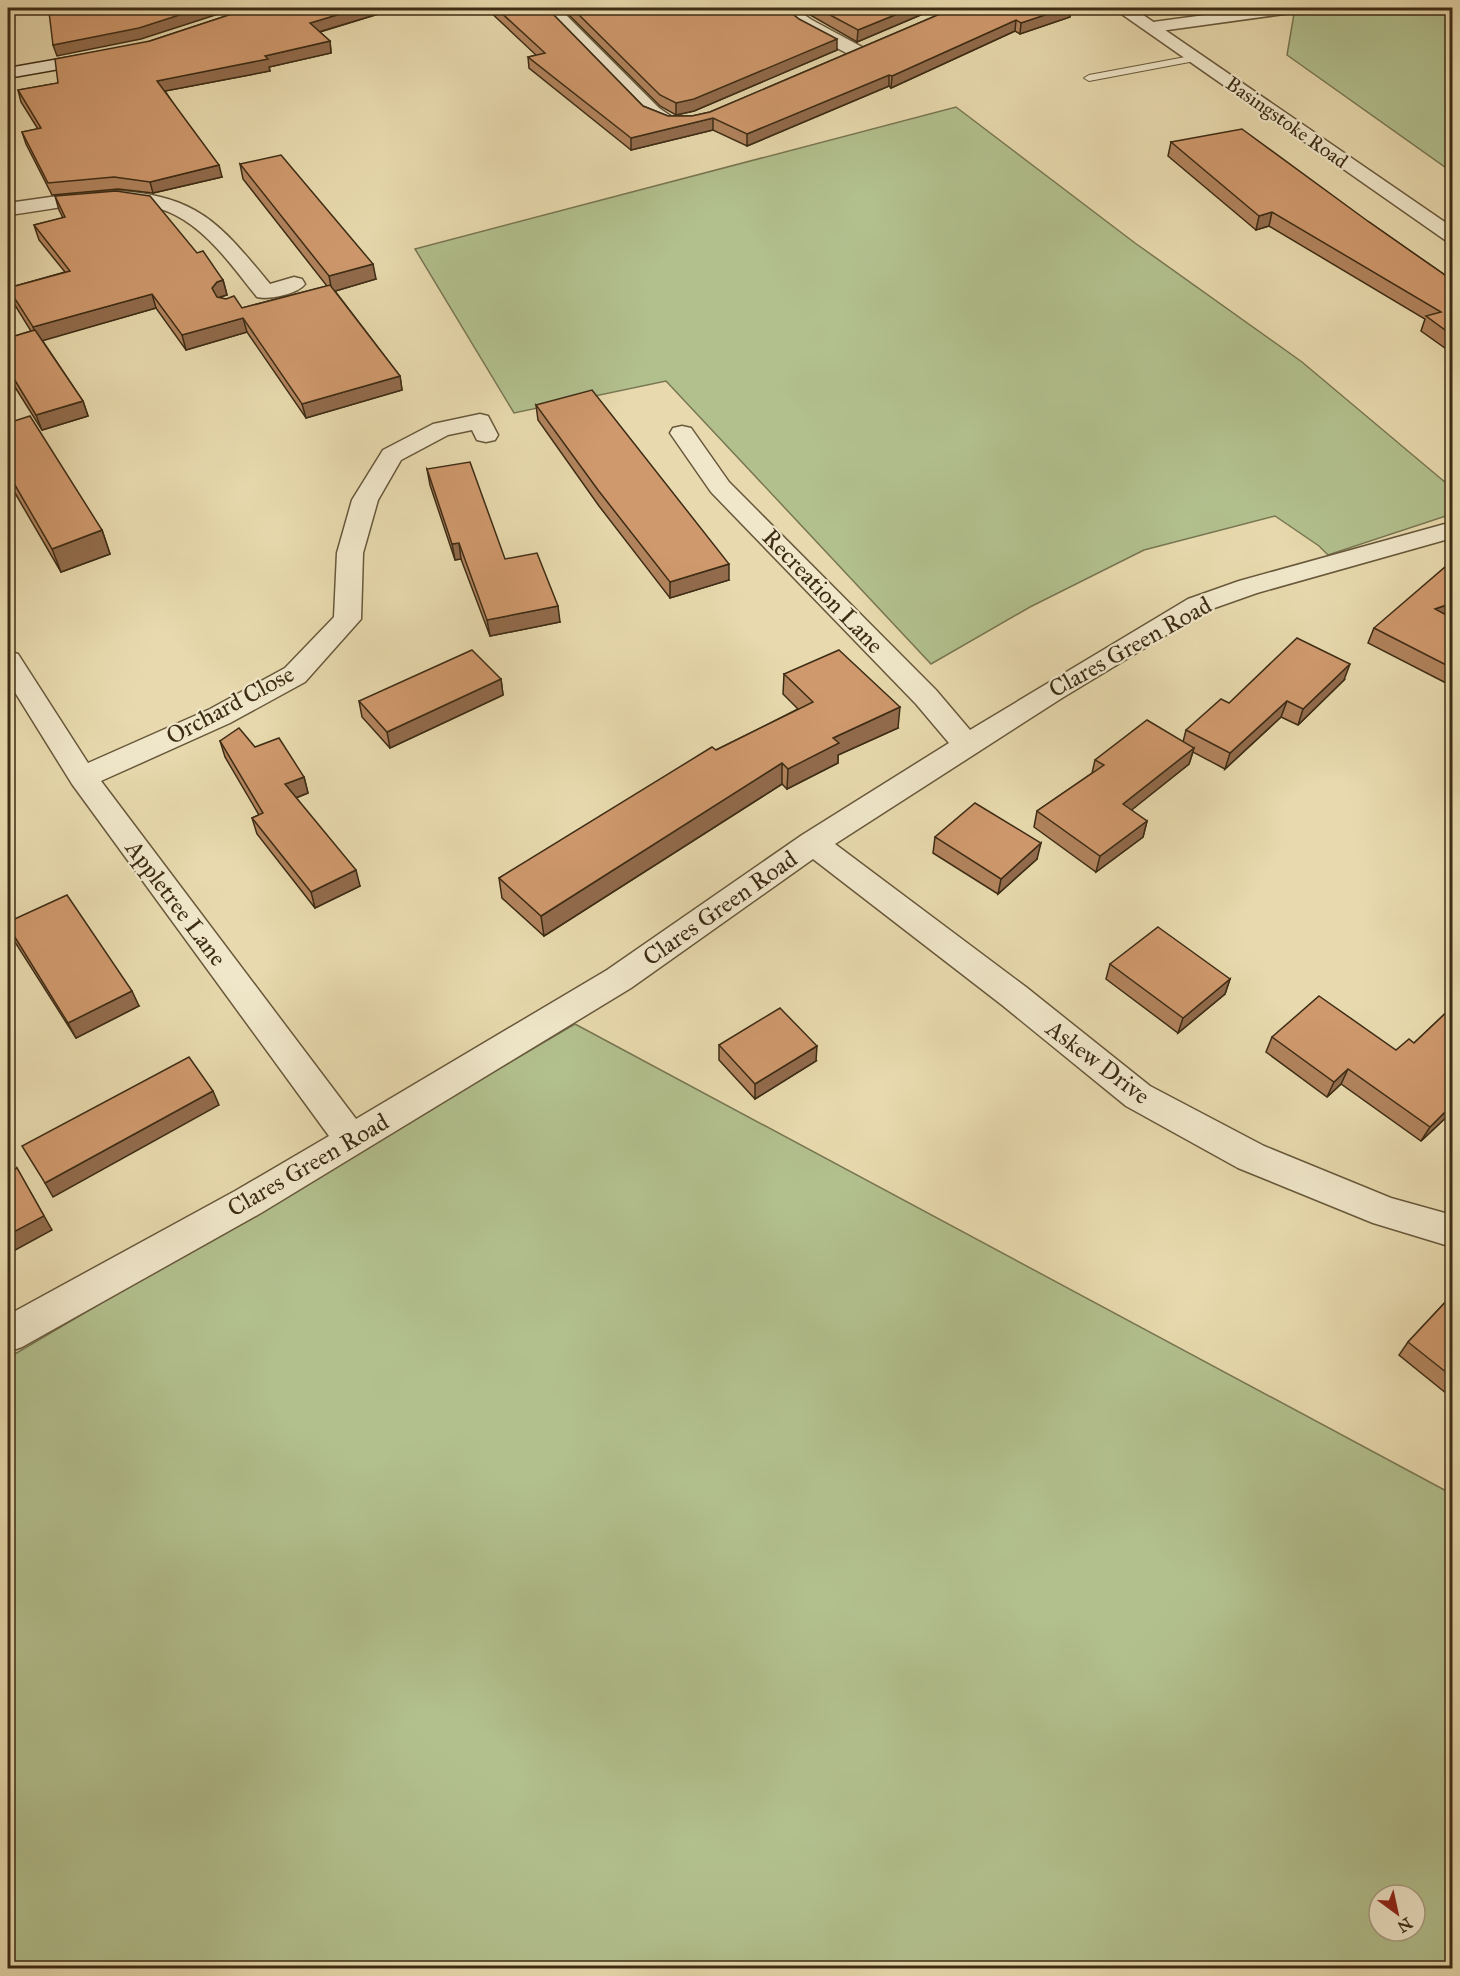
<svg xmlns="http://www.w3.org/2000/svg" width="1460" height="1976" font-family="'IM FELL Great Primer',serif">
	<style>
		.green { fill: #b2c08e; stroke: #787652; stroke-width: 1.5; fill-rule: evenodd }
		.lines { fill: none; stroke-linecap: round; stroke-linejoin: round }
		.service-casing { stroke: #68583b; stroke-width: 2 }
		.minor-casing { stroke: #68583b; stroke-width: 3 }
		.tertiary-casing { stroke: #68583b; stroke-width: 3 }
		.secondary-casing { stroke: #3d2c15; stroke-width: 3 }
		.service { fill: #f0e7ca; fill-rule: evenodd }
		.minor { fill: #f0e7ca; fill-rule: evenodd }
		.tertiary { fill: #f0e7ca; fill-rule: evenodd }
		.secondary { fill: #f0e7ca; fill-rule: evenodd }
		.wall { fill: #b2845e; stroke: #3d2c15; stroke-width: 1.5 }
		.shaded-wall { fill: #916b4c; stroke: #3d2c15; stroke-width: 1.5 }
		.building { fill: #cf996d; stroke: #3d2c15; stroke-width: 1.5 }
		.labels { text-anchor: middle; dominant-baseline: central; stroke-width: 4.5; stroke-linejoin: round; paint-order: stroke }
		.far-street-label { font-size: 20px; fill: #3d2c15; stroke: #f0e7ca }
		.street-label { font-size: 24px; fill: #3d2c15; stroke: #f0e7ca }
	</style>
	<rect width="100%" height="100%" fill="#e8daae"/>
	<filter id="stains"><feTurbulence type="fractalNoise" baseFrequency=".00333" numOctaves="4"/><feColorMatrix values="0 0 0 0 .2 0 0 0 0 .09 0 0 0 0 .02 0 0 0 .5 -.17"/></filter>
	<radialGradient id="worn" r=".72"><stop offset=".6" stop-color="#630" stop-opacity="0"/><stop offset="1" stop-color="#630" stop-opacity=".3"/></radialGradient>
	<!-- green -->
	<g class="green">
		<path d="M 1295,8 L 1452,8 L 1452,172 L 1287,55 Z"/>
		<path d="M 956,107 L 1135,243 L 1302,362 L 1452,488 L 1452,514 L 1328,555 L 1319,546 L 1275,516 L 1144,550 L 1030,607 L 931,664 L 666,381 L 514,413 L 415,249 Z"/>
		<path d="M 575,1024 L 1452,1494 L 1452,1968 L 8,1968 L 8,1358 ZM 1379,1895 L 1415,1895 L 1415,1931 L 1379,1931 Z"/>
	</g>
	<g class="lines">
		<defs>
			<path id="service" d="M 1196,55 L 1201,58 L 1200,60 L 1089,81 L 1084,78 L 1089,75 Z"/>
			<g id="minor">
				<path d="M 542,8 L 559,8 L 659,108 L 672,117 L 697,117 L 700,121 L 697,125 C 674,131 664,129 645,116 Z"/>
				<path d="M 775,8 L 794,8 L 812,20 L 862,47 L 865,51 L 862,55 L 850,55 L 800,28 Z"/>
				<path d="M 1257,8 L 1300,8 L 1297,12 L 1291,13 L 1153,32 L 1147,31 L 1144,27 L 1147,23 L 1153,22 Z"/>
				<path d="M 118,191 C 199,196 221,225 270,284 L 294,277 L 302,279 L 305,284 C 298,294 269,300 257,297 C 235,270 214,239 184,220 C 133,187 63,209 8,215 L 8,203 L 72,194 Z"/>
				<path d="M 480,414 L 488,416 L 498,435 L 495,440 L 486,442 L 477,440 L 472,430 L 448,435 L 401,460 L 378,500 L 363,553 L 361,619 L 305,682 L 230,723 L 101,781 L 356,1119 L 607,970 L 802,835 L 949,743 L 916,704 L 711,492 L 670,433 L 673,428 L 682,426 L 691,428 L 729,482 L 936,690 L 970,730 L 1188,599 L 1239,581 L 1452,522 L 1452,538 L 1257,593 L 1206,611 L 1062,698 L 835,844 L 1026,987 L 1150,1086 L 1264,1146 L 1391,1198 L 1452,1215 L 1452,1247 L 1373,1223 L 1238,1168 L 1126,1106 L 1002,1005 L 813,859 L 631,988 L 261,1213 L 22,1347 L 8,1352 L 8,1315 L 235,1191 L 329,1136 L 72,784 L 8,681 L 8,651 L 18,654 L 88,763 L 210,709 L 285,668 L 334,617 L 337,553 L 352,500 L 383,450 L 433,424 Z"/>
			</g>
			<path id="tertiary" d="M 1113,8 L 1133,8 L 1452,227 L 1452,242 L 1445,240 Z"/>
			<path id="secondary" d="M 99,52 L 105,53 L 108,57 L 105,61 L 8,78 L 8,68 Z"/>
		</defs>
		<!-- service casing -->
		<use href="#service" class="service-casing"/>
		<!-- minor casing -->
		<use href="#minor" class="minor-casing"/>
		<!-- tertiary casing -->
		<use href="#tertiary" class="tertiary-casing"/>
		<!-- secondary casing -->
		<use href="#secondary" class="secondary-casing"/>
		<!-- service -->
		<use href="#service" class="service"/>
		<!-- minor -->
		<use href="#minor" class="minor"/>
		<!-- tertiary -->
		<use href="#tertiary" class="tertiary"/>
		<!-- secondary -->
		<use href="#secondary" class="secondary"/>
	</g>
	<!-- wall -->
	<g class="wall">
		<path d="M 250,8 L 398,8 L 320,32 L 330,41 L 331,53 L 269,67 L 270,71 L 165,91 L 222,177 L 153,193 L 118,189 L 52,195 L 26,144 L 22,132 L 38,129 L 21,102 L 18,90 L 58,83 L 150,41 Z"/>
		<path d="M 486,8 L 547,8 L 643,106 L 668,116 L 692,116 L 710,112 L 954,8 L 1072,10 L 1071,11 L 1070,17 L 1020,34 L 1015,31 L 891,88 L 889,86 L 747,146 L 713,130 L 631,150 L 529,68 L 528,57 L 536,55 Z"/>
		<path d="M 562,8 L 785,8 L 837,50 L 694,111 L 676,115 L 660,106 Z"/>
		<path d="M 798,8 L 937,8 L 857,42 Z"/>
		<path d="M 1171,142 L 1369,222 L 1452,280 L 1452,353 L 1421,331 L 1425,319 L 1269,226 L 1256,230 L 1168,156 Z"/>
		<path d="M 240,164 L 376,279 L 335,291 L 400,376 L 402,390 L 306,418 L 247,332 L 186,350 L 156,308 L 42,340 L 83,401 L 88,416 L 42,430 L 8,376 L 8,338 L 31,331 L 13,302 L 8,288 L 65,272 L 39,240 L 34,225 L 63,218 L 59,210 L 55,196 L 197,253 L 223,280 L 227,295 L 220,297 L 242,308 L 327,286 L 243,179 Z"/>
		<path d="M 536,405 L 729,580 L 670,598 L 599,506 L 538,420 Z"/>
		<path d="M 8,423 L 102,530 L 110,554 L 61,572 L 8,481 Z"/>
		<path d="M 427,469 L 505,559 L 560,622 L 490,636 L 461,559 L 455,560 L 430,485 Z"/>
		<path d="M 1450,617 L 1452,618 L 1452,680 L 1448,684 L 1368,643 L 1374,628 Z"/>
		<path d="M 784,674 L 898,728 L 838,755 L 838,763 L 787,789 L 782,784 L 544,936 L 502,898 L 499,878 L 716,750 L 798,709 L 783,694 Z"/>
		<path d="M 501,679 L 503,695 L 390,748 L 362,717 L 359,701 Z"/>
		<path d="M 1344,680 L 1298,725 L 1281,717 L 1225,769 L 1193,752 L 1189,764 L 1131,810 L 1147,821 L 1143,837 L 1096,872 L 1034,827 L 1037,811 L 1092,773 L 1095,760 L 1183,742 L 1186,730 L 1229,703 Z"/>
		<path d="M 220,741 L 255,747 L 304,777 L 308,793 L 296,798 L 360,886 L 315,908 L 257,834 L 252,818 L 259,815 L 225,757 Z"/>
		<path d="M 935,837 L 1037,859 L 998,894 L 933,853 Z"/>
		<path d="M 8,927 L 139,1006 L 76,1038 L 13,939 Z"/>
		<path d="M 1110,964 L 1230,979 L 1225,994 L 1178,1033 L 1106,979 Z"/>
		<path d="M 1452,1007 L 1452,1112 L 1421,1141 L 1341,1084 L 1327,1097 L 1266,1052 L 1272,1037 L 1396,1050 L 1414,1043 Z"/>
		<path d="M 719,1045 L 816,1061 L 755,1099 L 719,1060 Z"/>
		<path d="M 1452,1295 L 1452,1398 L 1399,1355 L 1408,1342 Z"/>
	</g>
	<!-- shaded-wall -->
	<g class="shaded-wall">
		<path d="M 201,8 L 237,8 L 141,39 L 57,56 L 53,45 Z"/>
		<path d="M 360,8 L 398,8 L 312,34 L 310,23 Z"/>
		<path d="M 912,8 L 937,8 L 857,42 L 858,30 Z"/>
		<path d="M 1064,8 L 1072,8 L 1072,10 L 1071,11 L 1070,17 L 1020,34 L 1021,23 Z"/>
		<path d="M 1016,20 L 1015,31 L 891,88 L 892,76 Z"/>
		<path d="M 837,39 L 837,50 L 694,111 L 676,115 L 676,103 Z"/>
		<path d="M 330,41 L 331,53 L 269,67 L 270,71 L 160,92 L 157,81 Z"/>
		<path d="M 889,75 L 889,86 L 747,146 L 747,134 Z"/>
		<path d="M 713,118 L 713,130 L 631,150 L 631,138 Z"/>
		<path d="M 219,165 L 222,177 L 153,193 L 150,182 Z"/>
		<path d="M 1272,212 L 1269,226 L 1256,230 L 1259,216 Z"/>
		<path d="M 373,264 L 376,279 L 332,292 L 329,276 Z"/>
		<path d="M 223,280 L 227,295 L 220,297 L 216,303 L 212,288 L 217,282 Z"/>
		<path d="M 152,294 L 156,308 L 38,342 L 33,327 Z"/>
		<path d="M 243,318 L 247,332 L 186,350 L 182,335 Z"/>
		<path d="M 400,376 L 402,390 L 306,418 L 302,404 Z"/>
		<path d="M 83,401 L 88,416 L 42,430 L 36,415 Z"/>
		<path d="M 102,530 L 110,554 L 61,572 L 52,549 Z"/>
		<path d="M 459,543 L 461,559 L 455,560 L 452,544 Z"/>
		<path d="M 729,564 L 729,580 L 670,598 L 670,582 Z"/>
		<path d="M 1452,603 L 1452,616 L 1429,624 L 1435,609 Z"/>
		<path d="M 558,606 L 560,622 L 490,636 L 487,620 Z"/>
		<path d="M 1350,664 L 1344,680 L 1298,725 L 1303,709 Z"/>
		<path d="M 1452,674 L 1452,680 L 1448,684 Z"/>
		<path d="M 501,679 L 503,695 L 390,748 L 387,732 Z"/>
		<path d="M 1287,701 L 1281,717 L 1225,769 L 1230,753 Z"/>
		<path d="M 900,707 L 898,728 L 838,755 L 838,763 L 787,789 L 788,769 L 833,738 Z"/>
		<path d="M 1194,748 L 1189,764 L 1119,820 L 1123,804 Z"/>
		<path d="M 782,763 L 782,784 L 544,936 L 541,916 Z"/>
		<path d="M 304,777 L 308,793 L 290,800 L 285,784 Z"/>
		<path d="M 1147,821 L 1143,837 L 1096,872 L 1100,856 Z"/>
		<path d="M 1041,843 L 1037,859 L 998,894 L 1001,879 Z"/>
		<path d="M 356,870 L 360,886 L 315,908 L 311,892 Z"/>
		<path d="M 1230,979 L 1225,994 L 1178,1033 L 1183,1018 Z"/>
		<path d="M 132,991 L 139,1006 L 76,1038 L 68,1023 Z"/>
		<path d="M 817,1046 L 816,1061 L 755,1099 L 755,1084 Z"/>
		<path d="M 1348,1069 L 1341,1084 L 1327,1097 L 1334,1082 Z"/>
		<path d="M 213,1091 L 219,1105 L 53,1197 L 45,1183 Z"/>
		<path d="M 1452,1105 L 1452,1112 L 1421,1141 L 1430,1127 Z"/>
		<path d="M 17,1168 L 52,1230 L 8,1254 L 8,1235 Z"/>
	</g>
	<!-- building -->
	<g class="building">
		<path d="M 88,8 L 201,8 L 139,28 L 53,45 L 49,12 Z"/>
		<path d="M 250,8 L 360,8 L 310,23 L 330,41 L 265,56 L 268,59 L 157,81 L 219,165 L 150,182 L 114,177 L 48,183 L 22,132 L 41,128 L 18,90 L 58,83 L 55,59 L 150,41 Z"/>
		<path d="M 496,8 L 547,8 L 643,106 L 668,116 L 692,116 L 710,112 L 954,8 L 1066,8 L 1021,23 L 1016,20 L 892,76 L 889,75 L 747,134 L 713,118 L 631,138 L 528,57 L 545,53 Z"/>
		<path d="M 572,8 L 785,8 L 799,19 L 837,39 L 694,99 L 676,103 L 660,95 Z"/>
		<path d="M 817,8 L 912,8 L 858,30 Z"/>
		<path d="M 1242,129 L 1369,222 L 1452,280 L 1452,335 L 1426,316 L 1441,312 L 1272,212 L 1259,216 L 1171,142 Z"/>
		<path d="M 281,155 L 373,264 L 329,276 L 240,164 Z"/>
		<path d="M 116,191 L 150,196 L 197,253 L 203,251 L 223,280 L 217,282 L 212,288 L 217,297 L 226,299 L 234,296 L 242,308 L 330,285 L 400,376 L 302,404 L 243,318 L 182,335 L 152,294 L 33,327 L 8,288 L 70,271 L 34,225 L 65,217 L 55,196 Z"/>
		<path d="M 35,330 L 83,401 L 36,415 L 8,369 L 8,338 Z"/>
		<path d="M 592,390 L 729,564 L 670,582 L 598,490 L 536,405 Z"/>
		<path d="M 30,416 L 102,530 L 52,549 L 8,473 L 8,423 Z"/>
		<path d="M 470,462 L 505,559 L 537,553 L 558,606 L 487,620 L 459,543 L 452,544 L 427,469 Z"/>
		<path d="M 1452,561 L 1452,603 L 1435,609 L 1452,618 L 1452,668 L 1374,628 Z"/>
		<path d="M 1297,638 L 1350,664 L 1303,709 L 1287,701 L 1230,753 L 1186,730 L 1221,699 L 1229,703 Z"/>
		<path d="M 472,650 L 501,679 L 387,732 L 359,701 Z"/>
		<path d="M 839,650 L 900,707 L 833,738 L 839,743 L 788,769 L 782,763 L 541,916 L 499,878 L 712,747 L 716,750 L 813,702 L 784,674 Z"/>
		<path d="M 1147,720 L 1194,748 L 1123,804 L 1147,821 L 1100,856 L 1037,811 L 1104,765 L 1095,760 Z"/>
		<path d="M 239,728 L 255,747 L 279,738 L 304,777 L 285,784 L 356,870 L 311,892 L 252,818 L 263,813 L 220,741 Z"/>
		<path d="M 975,803 L 1041,843 L 1001,879 L 935,837 Z"/>
		<path d="M 67,895 L 132,991 L 68,1023 L 8,926 L 8,922 Z"/>
		<path d="M 1158,927 L 1230,979 L 1183,1018 L 1110,964 Z"/>
		<path d="M 1319,996 L 1396,1050 L 1409,1039 L 1414,1043 L 1452,1007 L 1452,1105 L 1430,1127 L 1348,1069 L 1334,1082 L 1272,1037 Z"/>
		<path d="M 780,1008 L 817,1046 L 755,1084 L 719,1045 Z"/>
		<path d="M 189,1057 L 213,1091 L 45,1183 L 22,1146 Z"/>
		<path d="M 17,1168 L 44,1216 L 8,1235 L 8,1173 Z"/>
		<path d="M 1452,1295 L 1452,1377 L 1408,1342 Z"/>
	</g>
	<g class="labels">
		<!-- far-street labels -->
		<g class="far-street-label">
			<text transform="translate(1287 122) rotate(35)">Basingstoke Road</text>
		</g>
		<!-- street labels -->
		<g class="street-label">
			<text transform="translate(823 591) rotate(46)">Recreation Lane</text>
			<text transform="translate(1130 647) rotate(-29)">Clares Green Road</text>
			<text transform="translate(230 705) rotate(-28)">Orchard Close</text>
			<text transform="translate(176 903) rotate(53)">Appletree Lane</text>
			<text transform="translate(720 908) rotate(-35)">Clares Green Road</text>
			<text transform="translate(1098 1062) rotate(37)">Askew Drive</text>
			<text transform="translate(308 1165) rotate(-30)">Clares Green Road</text>
		</g>
	</g>
	<!-- margin -->
	<rect width="1460" height="1976" fill="none" stroke="#e8daae" stroke-width="30"/>
	<rect x="9" y="9" width="1442" height="1958" fill="none" stroke="#3d2c15" stroke-width="3"/>
	<rect x="15" y="15" width="1430" height="1946" fill="none" stroke="#3d2c15" stroke-width="1.5"/>
	<!-- north arrow -->
	<g transform="translate(1397 1913) rotate(147)"><circle r="28" fill="#f0e7ca" stroke="#a89c82" stroke-width="1.5"/>
	<path d="M0-4.5L10 22L0 15L-10 22Z" fill="#8f2418"/>
	<text y="-9" font-size="16" font-weight="bold" text-anchor="middle" fill="#3d2c15">N</text>
	</g>
	<rect width="100%" height="100%" filter="url(#stains)"/>
	<rect width="100%" height="100%" fill="url(#worn)"/>
</svg>
